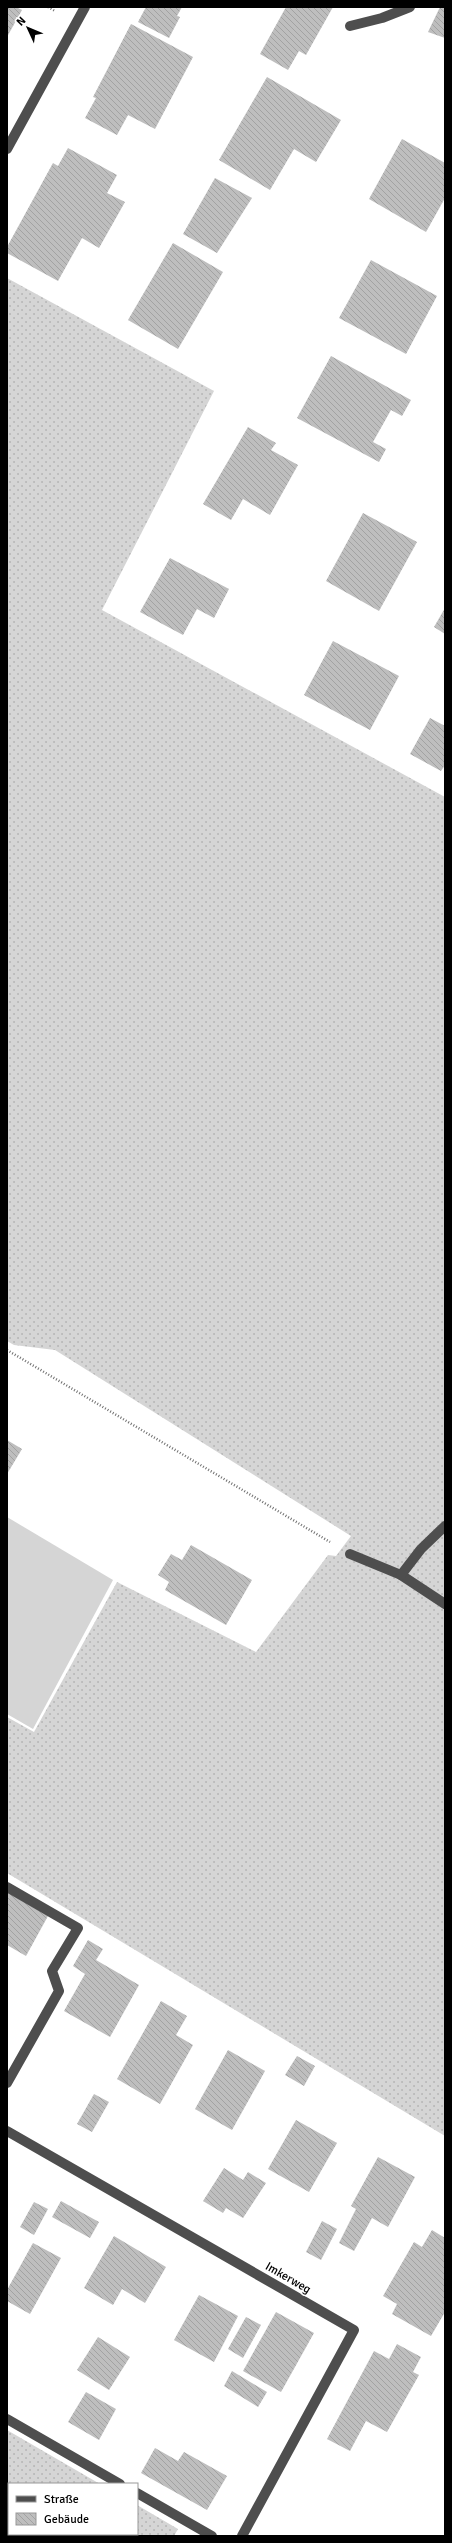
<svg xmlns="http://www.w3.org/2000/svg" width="452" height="2543" font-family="Signika,sans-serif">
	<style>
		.grass { fill: url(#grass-dots) }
		.garden { fill: #d5d5d5 }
		.building { fill: url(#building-back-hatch) }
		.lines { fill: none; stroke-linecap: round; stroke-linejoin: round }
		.path { stroke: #707070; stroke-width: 2.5; stroke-dasharray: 1 2; stroke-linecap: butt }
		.minor { stroke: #4e4e4e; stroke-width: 10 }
		.labels { text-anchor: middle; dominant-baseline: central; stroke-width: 3; stroke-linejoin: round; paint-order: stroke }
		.street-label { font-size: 12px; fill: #000; stroke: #fff }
	</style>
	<defs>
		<pattern id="grass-dots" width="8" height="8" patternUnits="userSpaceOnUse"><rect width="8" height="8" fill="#d5d5d5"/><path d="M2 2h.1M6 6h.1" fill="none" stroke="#b5b5b5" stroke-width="1.8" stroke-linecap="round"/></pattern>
		<pattern id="building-back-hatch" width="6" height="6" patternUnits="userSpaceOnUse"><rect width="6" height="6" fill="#bebebe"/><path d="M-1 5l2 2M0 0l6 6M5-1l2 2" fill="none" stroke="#a2a2a2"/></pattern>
	</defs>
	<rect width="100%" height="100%" fill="#fff"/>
	<!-- grass -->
	<g class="grass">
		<path d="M 7,278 L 214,391 L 102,610 L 445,797 L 445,2136 L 7,1873 L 7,1717 L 34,1732 L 117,1582 L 256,1652 L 328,1555 L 336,1556 L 351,1536 L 55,1350 L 14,1345 L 7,1341 Z"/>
		<path d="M 7,2430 L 100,2484 L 9,2484 L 9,2534 L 137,2534 L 137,2505 L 178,2529 L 174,2536 L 7,2536 Z"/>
	</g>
	<!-- garden -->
	<path class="garden" d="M 7,1517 L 113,1580 L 33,1729 L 7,1714 Z"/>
	<!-- building -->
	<g class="building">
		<path d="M 7,7 L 16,7 L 22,10 L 7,37 Z"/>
		<path d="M 146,7 L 182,7 L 177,16 L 180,17 L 169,38 L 138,22 Z"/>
		<path d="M 286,7 L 333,7 L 306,55 L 299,51 L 288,70 L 260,54 Z"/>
		<path d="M 440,7 L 445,7 L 445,38 L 428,32 Z"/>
		<path d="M 131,24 L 193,57 L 155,129 L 128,115 L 117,135 L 85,118 L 96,98 L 93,97 Z"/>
		<path d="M 267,77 L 341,120 L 316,162 L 294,149 L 270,190 L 219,160 Z"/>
		<path d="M 402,139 L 445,163 L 445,198 L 426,232 L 369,199 Z"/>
		<path d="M 68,148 L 117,175 L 107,193 L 125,202 L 99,248 L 82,238 L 58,281 L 7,253 L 7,247 L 53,163 L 58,166 Z"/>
		<path d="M 215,178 L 252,198 L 217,253 L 183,234 Z"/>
		<path d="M 173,243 L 223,272 L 178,349 L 128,320 Z"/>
		<path d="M 371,260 L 437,296 L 406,354 L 339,318 Z"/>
		<path d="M 331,356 L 411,400 L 402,416 L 391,410 L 373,442 L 386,449 L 379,462 L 297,418 Z"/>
		<path d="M 248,427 L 276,443 L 271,450 L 298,465 L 270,515 L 243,499 L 231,520 L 203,504 Z"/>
		<path d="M 363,513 L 417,542 L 379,611 L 326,581 Z"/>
		<path d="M 170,558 L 229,589 L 214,618 L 197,609 L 183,635 L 140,612 Z"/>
		<path d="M 445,608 L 445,634 L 434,627 Z"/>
		<path d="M 333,641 L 399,676 L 370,730 L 304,695 Z"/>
		<path d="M 430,718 L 445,726 L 445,765 L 441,771 L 410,754 Z"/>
		<path d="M 7,1440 L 22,1449 L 7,1474 Z"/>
		<path d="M 191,1545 L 252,1580 L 226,1625 L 165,1590 L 169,1582 L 158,1575 L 171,1554 L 182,1560 Z"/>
		<path d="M 7,1892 L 48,1916 L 26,1956 L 7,1945 Z"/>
		<path d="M 88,1940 L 103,1949 L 96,1960 L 139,1985 L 110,2037 L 64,2011 L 85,1974 L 73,1966 Z"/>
		<path d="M 161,2001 L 187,2016 L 176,2035 L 193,2045 L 160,2104 L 117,2079 Z"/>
		<path d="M 228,2050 L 265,2071 L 232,2130 L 195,2109 Z"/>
		<path d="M 297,2056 L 315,2066 L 304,2086 L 285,2075 Z"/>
		<path d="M 94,2094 L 109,2102 L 92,2132 L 77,2124 Z"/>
		<path d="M 296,2120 L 337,2143 L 309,2192 L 268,2169 Z"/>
		<path d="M 378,2157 L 415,2177 L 388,2227 L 372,2218 L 354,2251 L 339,2243 L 356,2209 L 351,2206 Z"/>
		<path d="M 224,2168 L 243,2180 L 248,2172 L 266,2183 L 243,2218 L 226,2208 L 223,2213 L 203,2201 Z"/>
		<path d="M 61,2201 L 99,2222 L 90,2238 L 52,2217 Z"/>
		<path d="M 34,2202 L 48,2209 L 34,2235 L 20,2227 Z"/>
		<path d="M 322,2221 L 337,2229 L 321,2260 L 306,2252 Z"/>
		<path d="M 432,2230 L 445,2238 L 445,2312 L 431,2336 L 392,2314 L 397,2304 L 383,2296 L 414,2242 L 422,2247 Z"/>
		<path d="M 114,2236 L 166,2267 L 145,2303 L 122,2289 L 113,2305 L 84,2288 Z"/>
		<path d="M 33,2243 L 61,2258 L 30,2314 L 7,2301 L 7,2290 Z"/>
		<path d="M 199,2295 L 238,2316 L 214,2362 L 174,2340 Z"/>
		<path d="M 276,2312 L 314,2333 L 281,2392 L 243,2371 Z"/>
		<path d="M 246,2317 L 261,2325 L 243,2358 L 228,2349 Z"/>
		<path d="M 98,2337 L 130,2357 L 109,2390 L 77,2370 Z"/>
		<path d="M 397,2344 L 421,2357 L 413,2372 L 419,2375 L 387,2432 L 366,2421 L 350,2451 L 327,2439 L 374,2351 L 389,2359 Z"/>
		<path d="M 232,2371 L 267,2392 L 258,2407 L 224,2386 Z"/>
		<path d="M 86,2392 L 116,2409 L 99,2440 L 68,2422 Z"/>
		<path d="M 155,2448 L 178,2461 L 184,2452 L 227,2476 L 207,2510 L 141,2473 Z"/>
	</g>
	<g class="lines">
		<!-- path -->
		<g class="path">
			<path d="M 48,7 L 55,11"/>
			<path d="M 7,1350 L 330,1542"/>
		</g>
		<!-- minor -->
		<g class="minor">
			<path d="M 350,26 L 382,18 L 410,7"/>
			<path d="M 7,149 L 85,7"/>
			<path d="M 350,1554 L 401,1575 L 445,1604"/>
			<path d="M 401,1575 L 421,1549 L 445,1526"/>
			<path d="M 7,1887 L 78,1928 L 52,1971 L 59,1991 L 7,2083"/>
			<path d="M 7,2131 L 354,2330 L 242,2536"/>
			<path d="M 7,2419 L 120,2484"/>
			<path d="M 137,2493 L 212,2536"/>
		</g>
	</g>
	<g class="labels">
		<!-- street labels -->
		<g class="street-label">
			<text transform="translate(288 2278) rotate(30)">Imkerweg</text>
		</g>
	</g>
	<!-- border -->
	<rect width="452" height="2543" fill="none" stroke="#000000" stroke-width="16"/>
	<!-- legend -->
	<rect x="8" y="2483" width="130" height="52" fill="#ffffff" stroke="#999999"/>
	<rect x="16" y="2496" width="20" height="6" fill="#4e4e4e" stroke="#999999"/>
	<text x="44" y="2503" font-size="12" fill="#000000">Straße</text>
	<rect x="16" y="2513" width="20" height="12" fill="url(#building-back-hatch)" stroke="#999999"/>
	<text x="44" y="2523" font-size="12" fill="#000000">Gebäude</text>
	<!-- north arrow -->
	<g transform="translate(28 28) rotate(314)" stroke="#ffffff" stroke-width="3" paint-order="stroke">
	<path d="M0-3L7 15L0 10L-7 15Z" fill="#000000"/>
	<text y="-6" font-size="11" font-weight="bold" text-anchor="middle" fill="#000000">N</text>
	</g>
</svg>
